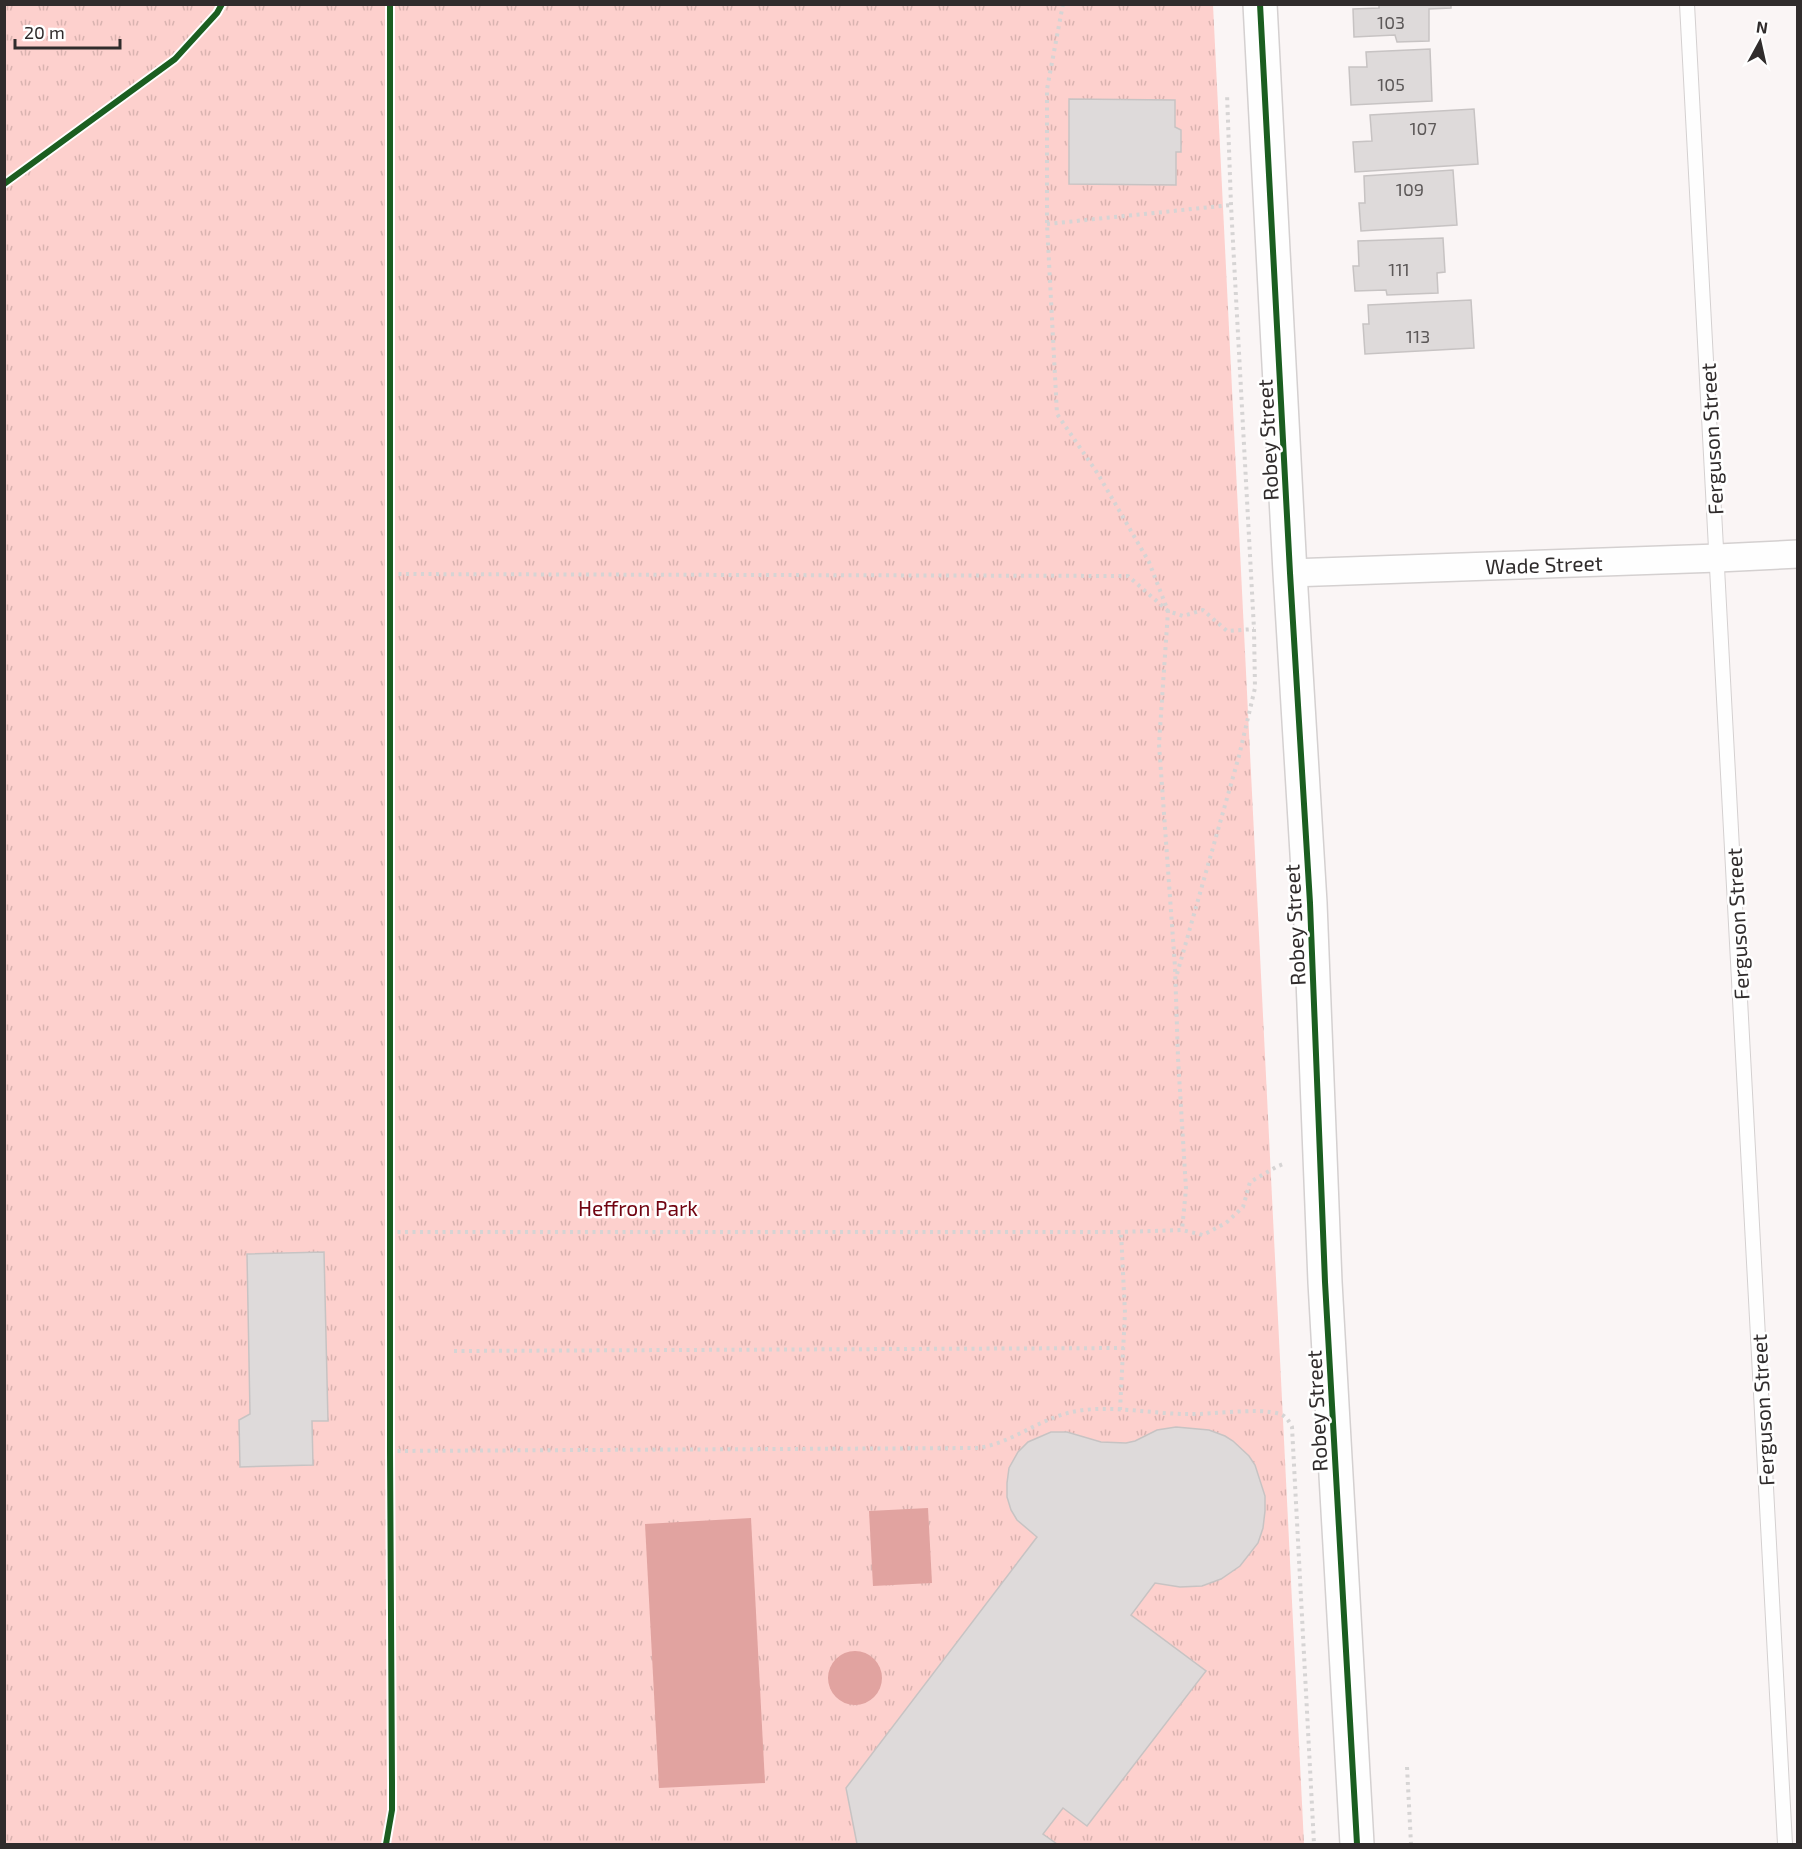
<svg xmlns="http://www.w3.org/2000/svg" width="1802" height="1849" font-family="'Exo 2',sans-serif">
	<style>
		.park { fill: url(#park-tufts) }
		.water { fill: #e1a3a0 }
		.building { fill: #dedada; stroke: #c7c3c3; stroke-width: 1.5 }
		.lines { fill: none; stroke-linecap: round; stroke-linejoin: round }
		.service-casing { stroke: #d4d0d0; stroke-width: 16 }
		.minor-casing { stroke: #d4d0d0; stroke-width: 30 }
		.tertiary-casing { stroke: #d4d0d0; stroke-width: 36 }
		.path { stroke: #d6d4d4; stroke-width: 4; stroke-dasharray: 3 4.5; stroke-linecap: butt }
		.service { stroke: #fefefe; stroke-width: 14 }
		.minor { stroke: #fefefe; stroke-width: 27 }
		.tertiary { stroke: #fefefe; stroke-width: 33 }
		.cycleway-casing { stroke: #fff; stroke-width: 10 }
		.cycleway { stroke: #1b5e20; stroke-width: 6 }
		.labels { text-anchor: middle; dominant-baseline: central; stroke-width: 5; stroke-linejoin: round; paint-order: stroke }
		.number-label { font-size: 18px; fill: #5c5858 }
		.street-label { font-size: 21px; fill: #302c2c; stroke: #fff }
		.park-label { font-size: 21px; fill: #710411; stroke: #fff }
	</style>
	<defs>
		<pattern id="park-tufts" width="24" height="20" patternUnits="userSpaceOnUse" patternTransform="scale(1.5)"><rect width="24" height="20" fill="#fdd0cd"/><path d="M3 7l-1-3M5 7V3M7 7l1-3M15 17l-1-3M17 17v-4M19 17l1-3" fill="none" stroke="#d9b3b0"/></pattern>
	</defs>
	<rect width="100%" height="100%" fill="#faf5f5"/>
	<!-- park -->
	<path class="park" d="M 5,5 L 1213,5 L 1304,1844 L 5,1844 Z"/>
	<!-- water -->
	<g class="water">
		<path d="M 928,1508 L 932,1583 L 873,1586 L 869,1511 Z"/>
		<path d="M 751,1518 L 765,1783 L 659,1788 L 645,1524 Z"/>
		<circle cx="855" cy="1678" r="27"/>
	</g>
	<!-- building -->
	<g class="building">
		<path d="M 1379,4 L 1451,4 L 1451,8 L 1429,9 L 1429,41 L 1397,42 L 1395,35 L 1354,37 L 1353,9 L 1379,8 Z"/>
		<path d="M 1430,49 L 1432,101 L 1351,105 L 1349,67 L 1367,67 L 1366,52 Z"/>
		<path d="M 1069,99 L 1175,100 L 1175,127 L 1181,130 L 1181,152 L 1176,152 L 1176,185 L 1069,184 Z"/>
		<path d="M 1474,109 L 1478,164 L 1355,172 L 1353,142 L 1372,141 L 1370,115 Z"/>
		<path d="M 1453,170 L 1457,225 L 1361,231 L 1359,203 L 1365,203 L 1364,176 Z"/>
		<path d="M 1443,238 L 1445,272 L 1437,273 L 1438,293 L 1387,295 L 1386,290 L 1355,291 L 1353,266 L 1359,266 L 1358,241 Z"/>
		<path d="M 1471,300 L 1474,348 L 1365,354 L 1363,324 L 1369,324 L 1368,305 Z"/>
		<path d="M 324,1252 L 328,1421 L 312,1421 L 313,1465 L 240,1467 L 239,1420 L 250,1414 L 247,1254 Z"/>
		<path d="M 1176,1427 L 1209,1430 L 1225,1436 L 1233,1441 L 1249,1456 L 1255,1465 L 1265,1496 L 1265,1511 L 1263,1528 L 1258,1543 L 1240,1566 L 1221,1579 L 1202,1586 L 1180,1587 L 1155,1583 L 1131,1615 L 1206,1671 L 1087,1826 L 1063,1808 L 1043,1834 L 1057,1844 L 857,1844 L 846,1788 L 1037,1537 L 1017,1520 L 1011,1510 L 1007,1497 L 1007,1483 L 1009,1468 L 1018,1452 L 1028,1442 L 1051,1432 L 1067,1432 L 1101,1442 L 1126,1443 L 1135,1441 L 1157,1430 Z"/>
	</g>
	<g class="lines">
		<defs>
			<path id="service" d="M 1687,4 L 1785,1844"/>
			<path id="minor" d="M 1290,573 L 1718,558 L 1798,554"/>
			<path id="tertiary" d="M 1260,4 L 1290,573 L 1310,903 L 1325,1282 L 1357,1844"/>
		</defs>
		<!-- service casing -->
		<use href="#service" class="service-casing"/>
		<!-- minor casing -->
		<use href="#minor" class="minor-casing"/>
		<!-- tertiary casing -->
		<use href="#tertiary" class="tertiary-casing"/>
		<!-- path -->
		<g class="path">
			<path d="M 1063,4 L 1047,89 L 1047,224 L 1057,414 L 1098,474 L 1149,562 L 1168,611 L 1159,744 L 1175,967 L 1178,1058 L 1186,1189 L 1182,1230"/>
			<path d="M 1047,224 L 1231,205"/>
			<path d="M 391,574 L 1128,576 L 1168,611 L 1183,616 L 1203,610 L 1227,631 L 1254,629"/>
			<path d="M 1177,974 L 1239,756 L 1255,688 L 1254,629 L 1231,205 L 1227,93"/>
			<path d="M 390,1232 L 1121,1232 L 1182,1230 L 1203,1235 L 1226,1223 L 1243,1207 L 1250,1182 L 1278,1166 L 1286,1163"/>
			<path d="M 454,1351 L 1124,1348"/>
			<path d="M 1120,1410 L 1125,1313 L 1121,1232"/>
			<path d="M 390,1451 L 978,1448 C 1012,1443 1039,1419 1072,1412 C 1109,1404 1150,1414 1187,1414 C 1213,1415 1257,1407 1280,1414 C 1286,1416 1289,1421 1292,1427 L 1314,1844"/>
			<path d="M 1407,1767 L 1411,1844"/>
		</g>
		<!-- service -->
		<use href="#service" class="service"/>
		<!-- minor -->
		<use href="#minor" class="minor"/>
		<!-- tertiary -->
		<use href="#tertiary" class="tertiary"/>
		<defs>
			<g id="cycleway">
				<path d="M 1260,4 L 1290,573 L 1310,903 L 1325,1282 L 1357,1844"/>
				<path d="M 4,184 L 175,59 L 217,13 L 222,4"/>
				<path d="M 386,1844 L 392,1810 L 392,1783 L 390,1451 L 390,4"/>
			</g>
		</defs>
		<!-- cycleway casing -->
		<use href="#cycleway" class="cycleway-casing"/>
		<!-- cycleway -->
		<use href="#cycleway" class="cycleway"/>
	</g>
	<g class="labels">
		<!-- number labels -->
		<g class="number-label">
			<text x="1391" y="22">103</text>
			<text x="1391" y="84">105</text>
			<text x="1423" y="128">107</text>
			<text x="1410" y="189">109</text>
			<text x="1399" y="269">111</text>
			<text x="1418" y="336">113</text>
		</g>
		<!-- street labels -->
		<g class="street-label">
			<text transform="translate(1711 439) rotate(-93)">Ferguson Street</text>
			<text transform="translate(1267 440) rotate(-93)">Robey Street</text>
			<text transform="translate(1544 564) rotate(-2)">Wade Street</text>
			<text transform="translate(1737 924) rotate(-93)">Ferguson Street</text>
			<text transform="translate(1294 925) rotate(-93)">Robey Street</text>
			<text transform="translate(1762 1410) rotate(-93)">Ferguson Street</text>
			<text transform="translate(1316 1411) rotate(-93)">Robey Street</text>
		</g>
		<!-- park labels -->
		<g class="park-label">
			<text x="638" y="1207">Heffron Park</text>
		</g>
	</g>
	<!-- border -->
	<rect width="1802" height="1849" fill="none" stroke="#302c2c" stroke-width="12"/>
	<!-- north arrow -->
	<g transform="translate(1760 42) rotate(8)" stroke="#ffffff" stroke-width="4.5" paint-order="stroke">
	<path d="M0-4.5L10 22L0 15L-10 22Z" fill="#302c2c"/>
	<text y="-9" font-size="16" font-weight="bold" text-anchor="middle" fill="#302c2c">N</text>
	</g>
	<!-- scale -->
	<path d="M15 39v9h105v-9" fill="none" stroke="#302c2c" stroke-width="3"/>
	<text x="24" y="39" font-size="18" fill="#302c2c" stroke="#ffffff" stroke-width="4.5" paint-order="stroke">20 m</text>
</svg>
